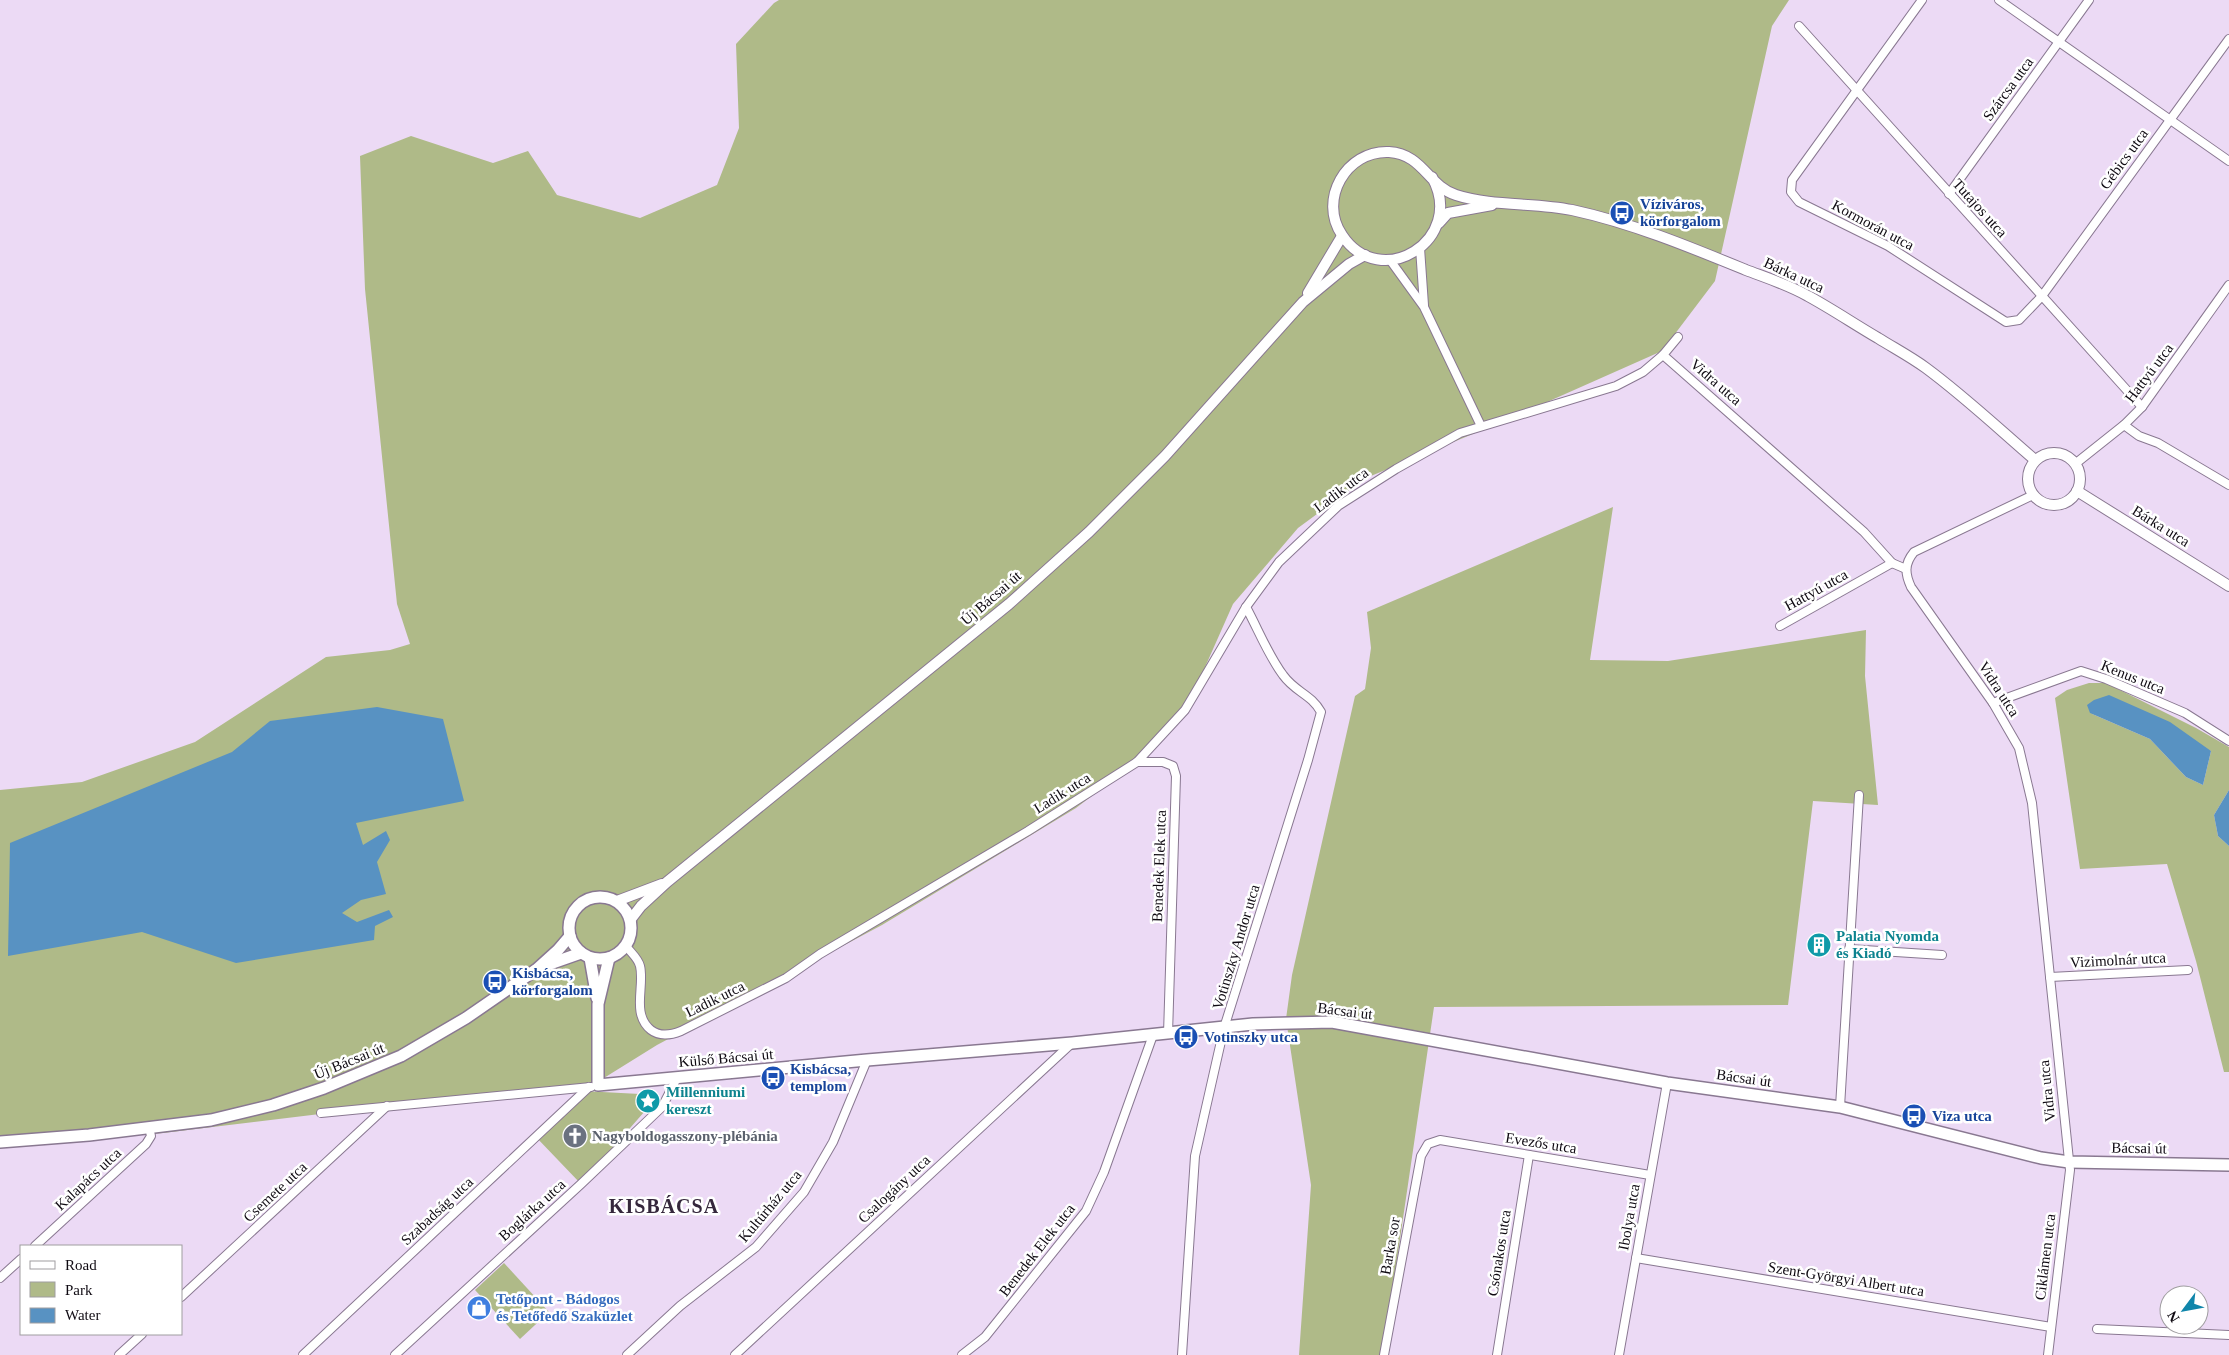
<svg xmlns="http://www.w3.org/2000/svg" width="2229" height="1355" font-family="Georgia,serif">
	<style>
		.green { fill: #afba88; fill-rule: evenodd }
		.water { fill: #5892c2 }
		.lines { fill: none; stroke-linecap: round; stroke-linejoin: round }
		.minor-casing { stroke: #897891; stroke-width: 10 }
		.tertiary-casing { stroke: #897891; stroke-width: 12 }
		.secondary-casing { stroke: #897891; stroke-width: 14 }
		.minor { stroke: #fff; stroke-width: 8 }
		.tertiary { stroke: #fff; stroke-width: 10 }
		.secondary { stroke: #fff; stroke-width: 11 }
		.labels { text-anchor: middle; dominant-baseline: central; stroke-width: 5; stroke-linejoin: round; paint-order: stroke }
		.street-label { font-size: 15px; fill: #0f0a12; stroke: #fff }
		.transit-label { font-size: 15px; font-weight: bold; fill: #164399; stroke: #fff; text-anchor: start }
		.culture-label { font-size: 15px; font-weight: bold; fill: #0d838f; stroke: #fff; text-anchor: start }
		.worship-label { font-size: 15px; font-weight: bold; fill: #5b616d; stroke: #fff; text-anchor: start }
		.shop-label { font-size: 15px; font-weight: bold; fill: #366cbe; stroke: #fff; text-anchor: start }
		.district-label { font-size: 20px; font-weight: bold; letter-spacing: 1px; fill: #35273c; stroke: #fff }
	</style>
	<rect width="100%" height="100%" fill="#ecdaf5"/>
	<!-- green -->
	<g class="green">
		<path d="M 779,0 L 1789,0 L 1772,26 L 1715,281 L 1662,351 L 1502,422 L 1366,478 L 1298,528 L 1233,604 L 1194,692 L 1138,761 L 1076,808 L 882,925 L 657,1045 L 583,1091 L 659,1095 L 581,1184 L 535,1136 L 579,1092 L 353,1110 L 163,1133 L 0,1146 L 0,790 L 82,782 L 195,742 L 326,657 L 390,650 L 410,644 L 397,604 L 365,289 L 360,156 L 411,136 L 493,163 L 528,151 L 557,195 L 640,218 L 717,185 L 739,128 L 736,44 L 774,3 Z"/>
		<path d="M 1613,507 L 1590,660 L 1668,661 L 1866,630 L 1865,676 L 1878,805 L 1813,801 L 1788,1005 L 1434,1007 L 1383,1355 L 1299,1355 L 1311,1185 L 1286,1019 L 1292,975 L 1355,696 L 1365,689 L 1371,648 L 1367,612 Z"/>
		<path d="M 2089,683 L 2106,683 L 2196,728 L 2229,747 L 2229,790 L 2214,815 L 2218,836 L 2229,846 L 2229,1072 L 2224,1072 L 2196,961 L 2167,864 L 2080,869 L 2055,698 L 2067,690 ZM 2090,713 L 2211,751 L 2203,785 L 2186,777 L 2150,739 Z"/>
		<path d="M 504,1263 L 549,1312 L 520,1339 L 475,1290 Z"/>
	</g>
	<!-- water -->
	<g class="water">
		<path d="M 2109,695 L 2170,722 L 2211,751 L 2203,785 L 2186,777 L 2150,739 L 2090,713 L 2087,705 L 2094,700 Z"/>
		<path d="M 377,707 L 443,719 L 464,801 L 356,823 L 363,845 L 386,831 L 390,840 L 377,862 L 386,894 L 361,900 L 342,913 L 357,922 L 389,910 L 393,917 L 375,926 L 374,940 L 236,963 L 142,932 L 8,956 L 10,843 L 232,752 L 270,721 Z"/>
		<path d="M 2229,790 L 2229,846 L 2218,836 L 2214,815 Z"/>
	</g>
	<g class="lines">
		<defs>
			<g id="minor">
				<path d="M 1922,0 L 1792,180 L 1791,192 L 1799,202 L 1888,246 L 2006,322 L 2019,320 L 2042,296 L 2229,39"/>
				<path d="M 1999,0 L 2229,161"/>
				<path d="M 1799,26 L 2142,407"/>
				<path d="M 1949,194 L 2089,0"/>
				<path d="M 1420,248 L 1424,305"/>
				<path d="M 1390,260 L 1424,307 L 1481,426"/>
				<path d="M 1663,355 L 1864,532 L 1892,563 L 1906,569"/>
				<path d="M 2124,425 L 2139,436 L 2158,443 L 2229,485"/>
				<path d="M 2075,464 L 2124,425 L 2142,407 L 2229,285"/>
				<path d="M 2033,495 L 1914,552 C 1904,564 1905,574 1911,587 L 1993,703 L 2019,748 L 2032,803 L 2070,1170 L 2048,1355"/>
				<path d="M 1780,626 L 1892,563"/>
				<path d="M 1993,703 L 2081,671 L 2106,679 L 2185,713 L 2229,741"/>
				<path d="M 1137,762 L 1163,762 L 1173,766 L 1176,776 L 1168,1034"/>
				<path d="M 626,946 C 631,953 638,958 640,966 C 645,986 631,1014 651,1030 C 660,1037 671,1035 681,1031 L 786,978 L 820,954 L 1028,831 L 1137,762 L 1185,710 L 1246,607 L 1279,562 L 1338,506 L 1396,469 L 1460,433 L 1616,386 L 1643,372 L 1663,355 L 1678,337"/>
				<path d="M 1849,949 L 1942,955"/>
				<path d="M 2050,977 L 2188,970"/>
				<path d="M 1840,1107 L 1859,795"/>
				<path d="M 321,1113 L 591,1087"/>
				<path d="M 35,1246 L 146,1144 L 151,1136 L 149,1127"/>
				<path d="M 1636,1258 L 2051,1327"/>
				<path d="M 0,1278 L 21,1259"/>
				<path d="M 181,1297 L 387,1106"/>
				<path d="M 2097,1329 L 2229,1335"/>
				<path d="M 119,1355 L 142,1334"/>
				<path d="M 303,1355 L 589,1087"/>
				<path d="M 395,1355 L 581,1184 L 662,1107 L 677,1078"/>
				<path d="M 627,1355 L 680,1306 L 756,1247 L 804,1192 L 833,1142 L 867,1060"/>
				<path d="M 735,1355 L 1072,1043"/>
				<path d="M 962,1355 L 985,1337 L 1086,1211 L 1104,1172 L 1153,1035"/>
				<path d="M 1182,1355 L 1195,1156 L 1224,1028 L 1308,760 L 1321,712 C 1311,694 1295,692 1283,675 C 1268,655 1258,629 1246,607"/>
				<path d="M 1384,1355 L 1421,1156 L 1428,1144 L 1440,1140 L 1650,1175"/>
				<path d="M 1497,1355 L 1529,1155"/>
				<path d="M 1619,1355 L 1667,1083"/>
			</g>
			<g id="tertiary">
				<path d="M 1432,177 C 1467,240 1380,293 1342,235 C 1318,200 1346,150 1389,152 C 1423,154 1428,186 1456,195 C 1493,207 1534,202 1572,210 C 1632,223 1690,247 1746,270 C 1767,278 1789,285 1808,296 C 1832,309 1854,324 1878,338 C 1894,348 1911,357 1926,368 C 1964,396 1999,429 2035,460"/>
				<path d="M 1439,223 L 1448,213 L 1492,205"/>
				<path d="M 1308,293 L 1342,236"/>
				<circle cx="2054" cy="479" r="26"/>
				<path d="M 2077,491 L 2229,586"/>
				<path d="M 617,901 L 662,884"/>
				<path d="M 631,919 L 641,906 L 667,882 L 1009,604 L 1089,532 L 1165,456 L 1303,302 L 1349,264 L 1365,255"/>
			</g>
			<g id="secondary">
				<circle cx="600" cy="928" r="31"/>
				<path d="M 590,958 L 597,998"/>
				<path d="M 609,958 L 598,1004 L 598,1085 L 867,1060 L 1072,1043 L 1253,1024 L 1332,1022 L 1667,1083 L 1840,1107 L 2041,1158 L 2069,1162 L 2229,1165"/>
				<path d="M 544,966 L 581,953"/>
				<path d="M 0,1142 L 89,1135 L 211,1120 L 273,1105 L 324,1088 L 401,1056 L 466,1018 L 537,969 L 558,950 L 570,936"/>
			</g>
		</defs>
		<!-- minor casing -->
		<use href="#minor" class="minor-casing"/>
		<!-- tertiary casing -->
		<use href="#tertiary" class="tertiary-casing"/>
		<!-- secondary casing -->
		<use href="#secondary" class="secondary-casing"/>
		<!-- minor -->
		<use href="#minor" class="minor"/>
		<!-- tertiary -->
		<use href="#tertiary" class="tertiary"/>
		<!-- secondary -->
		<use href="#secondary" class="secondary"/>
	</g>
	<!-- icons -->
	<defs>
		<symbol id="bus-disc" viewBox="-11 -11 22 22"><circle r="9.5" fill="#1a4fb4" stroke="#fff"/><path d="M-5-6H5V4H4V6H2V4H-2V6H-4V4H-5ZM-3.5-4V0h7V-4ZM-3.5 1.2v1.5H-2V1.2ZM2 1.2v1.5H3.5V1.2Z" fill="#fff"/></symbol>
		<symbol id="building-disc" viewBox="-11 -11 22 22"><circle r="9.5" fill="#0f9aa8" stroke="#fff"/><path d="M-4-6H4V6H1V3H-1V6H-4ZM-2.5-4.3h1.7v1.8h-1.7ZM.8-4.3h1.7v1.8H.8ZM-2.5-1h1.7V.8h-1.7ZM.8-1h1.7V.8H.8Z" fill="#fff"/></symbol>
		<symbol id="sight-disc" viewBox="-11 -11 22 22"><circle r="9.5" fill="#0f9aa8" stroke="#fff"/><path d="M0-6L1.8-2.2L6-1.7L2.9 1.2L3.7 5.4L0 3.3L-3.7 5.4L-2.9 1.2L-6-1.7L-1.8-2.2Z" fill="#fff"/></symbol>
		<symbol id="church-disc" viewBox="-11 -11 22 22"><circle r="9.5" fill="#6b7280" stroke="#fff"/><path d="M-1.2-6h2.4v3.5h3.3v2.4h-3.3V6h-2.4V-.1h-3.3v-2.4h3.3Z" fill="#fff"/></symbol>
		<symbol id="shop-disc" viewBox="-11 -11 22 22"><circle r="9.5" fill="#3f7fe0" stroke="#fff"/><path d="M-5-2.5h2.3a2.7 3.5 0 0 1 5.4 0H5L5.5 6h-11ZM-1.5-2.5h3a1.5 2.3 0 0 0-3 0Z" fill="#fff"/></symbol>
	</defs>
	<g fill-rule="evenodd">
		<use href="#bus-disc" x="1608" y="199" width="28" height="28"/>
		<use href="#building-disc" x="1805" y="931" width="28" height="28"/>
		<use href="#bus-disc" x="481" y="968" width="28" height="28"/>
		<use href="#bus-disc" x="1172" y="1023" width="28" height="28"/>
		<use href="#bus-disc" x="759" y="1064" width="28" height="28"/>
		<use href="#sight-disc" x="634" y="1087" width="28" height="28"/>
		<use href="#bus-disc" x="1900" y="1102" width="28" height="28"/>
		<use href="#church-disc" x="561" y="1122" width="28" height="28"/>
		<use href="#shop-disc" x="465" y="1294" width="28" height="28"/>
	</g>
	<g class="labels">
		<!-- street labels -->
		<g class="street-label">
			<text transform="translate(2008 89) rotate(-54)">Szárcsa utca</text>
			<text transform="translate(2124 159) rotate(-54)">Gébics utca</text>
			<text transform="translate(1980 208) rotate(48)">Tutajos utca</text>
			<text transform="translate(1873 225) rotate(28)">Kormorán utca</text>
			<text transform="translate(1794 275) rotate(25)">Bárka utca</text>
			<text transform="translate(2149 373) rotate(-53)">Hattyú utca</text>
			<text transform="translate(1716 382) rotate(41)">Vidra utca</text>
			<text transform="translate(1341 490) rotate(-37)">Ladik utca</text>
			<text transform="translate(2161 526) rotate(32)">Bárka utca</text>
			<text transform="translate(1816 590) rotate(-29)">Hattyú utca</text>
			<text transform="translate(991 598) rotate(-41)">Új Bácsai út</text>
			<text transform="translate(2133 677) rotate(22)">Kenus utca</text>
			<text transform="translate(1999 689) rotate(57)">Vidra utca</text>
			<text transform="translate(1062 793) rotate(-32)">Ladik utca</text>
			<text transform="translate(1159 866) rotate(-88)">Benedek Elek utca</text>
			<text transform="translate(1236 947) rotate(-73)">Votinszky Andor utca</text>
			<text transform="translate(2118 960) rotate(-3)">Vizimolnár utca</text>
			<text transform="translate(715 999) rotate(-26)">Ladik utca</text>
			<text transform="translate(1345 1011) rotate(7)">Bácsai út</text>
			<text transform="translate(726 1058) rotate(-5)">Külső Bácsai út</text>
			<text transform="translate(349 1061) rotate(-22)">Új Bácsai út</text>
			<text transform="translate(1744 1078) rotate(8)">Bácsai út</text>
			<text transform="translate(2047 1091) rotate(-96)">Vidra utca</text>
			<text transform="translate(1541 1143) rotate(9)">Evezős utca</text>
			<text transform="translate(2139 1148) rotate(1)">Bácsai út</text>
			<text transform="translate(88 1179) rotate(-43)">Kalapács utca</text>
			<text transform="translate(894 1189) rotate(-43)">Csalogány utca</text>
			<text transform="translate(275 1192) rotate(-43)">Csemete utca</text>
			<text transform="translate(770 1206) rotate(-50)">Kultúrház utca</text>
			<text transform="translate(532 1210) rotate(-42)">Boglárka utca</text>
			<text transform="translate(437 1211) rotate(-43)">Szabadság utca</text>
			<text transform="translate(1629 1217) rotate(-80)">Ibolya utca</text>
			<text transform="translate(1390 1246) rotate(-80)">Barka sor</text>
			<text transform="translate(1037 1250) rotate(-52)">Benedek Elek utca</text>
			<text transform="translate(1499 1253) rotate(-81)">Csónakos utca</text>
			<text transform="translate(2045 1257) rotate(-83)">Ciklámen utca</text>
			<text transform="translate(1846 1279) rotate(9)">Szent-Györgyi Albert utca</text>
		</g>
		<!-- transit labels -->
		<g class="transit-label">
			<text x="1640" y="204">Víziváros,<tspan x="1640" dy="17">körforgalom</tspan></text>
			<text x="512" y="973">Kisbácsa,<tspan x="512" dy="17">körforgalom</tspan></text>
			<text x="1204" y="1037">Votinszky utca</text>
			<text x="790" y="1069">Kisbácsa,<tspan x="790" dy="17">templom</tspan></text>
			<text x="1932" y="1116">Viza utca</text>
		</g>
		<!-- culture labels -->
		<g class="culture-label">
			<text x="1836" y="936">Palatia Nyomda<tspan x="1836" dy="17">és Kiadó</tspan></text>
			<text x="666" y="1092">Millenniumi<tspan x="666" dy="17">kereszt</tspan></text>
		</g>
		<!-- worship labels -->
		<g class="worship-label">
			<text x="592" y="1136">Nagyboldogasszony-plébánia</text>
		</g>
		<!-- shop labels -->
		<g class="shop-label">
			<text x="496" y="1299">Tetőpont - Bádogos<tspan x="496" dy="17">és Tetőfedő Szaküzlet</tspan></text>
		</g>
		<!-- district labels -->
		<g class="district-label">
			<text x="664" y="1206">KISBÁCSA</text>
		</g>
	</g>
	<!-- legend -->
	<rect x="20" y="1245" width="162" height="90" fill="#ffffff" stroke="#9f9da0"/>
	<rect x="30" y="1261" width="25" height="8" fill="#ffffff" stroke="#9f9da0"/>
	<text x="65" y="1270" font-size="15" fill="#0f0a12">Road</text>
	<rect x="30" y="1282" width="25" height="15" fill="#afba88" stroke="#9f9da0"/>
	<text x="65" y="1295" font-size="15" fill="#0f0a12">Park</text>
	<rect x="30" y="1308" width="25" height="15" fill="#5892c2" stroke="#9f9da0"/>
	<text x="65" y="1320" font-size="15" fill="#0f0a12">Water</text>
	<!-- north arrow -->
	<g transform="translate(2184 1310) rotate(238)"><circle r="24" fill="#ffffff" stroke="#9f9da0"/>
	<path d="M0-4L9 19L0 12L-9 19Z" fill="#1086ab"/>
	<text y="-8" font-size="14" font-weight="bold" text-anchor="middle" fill="#0f0a12">N</text>
	</g>
</svg>
